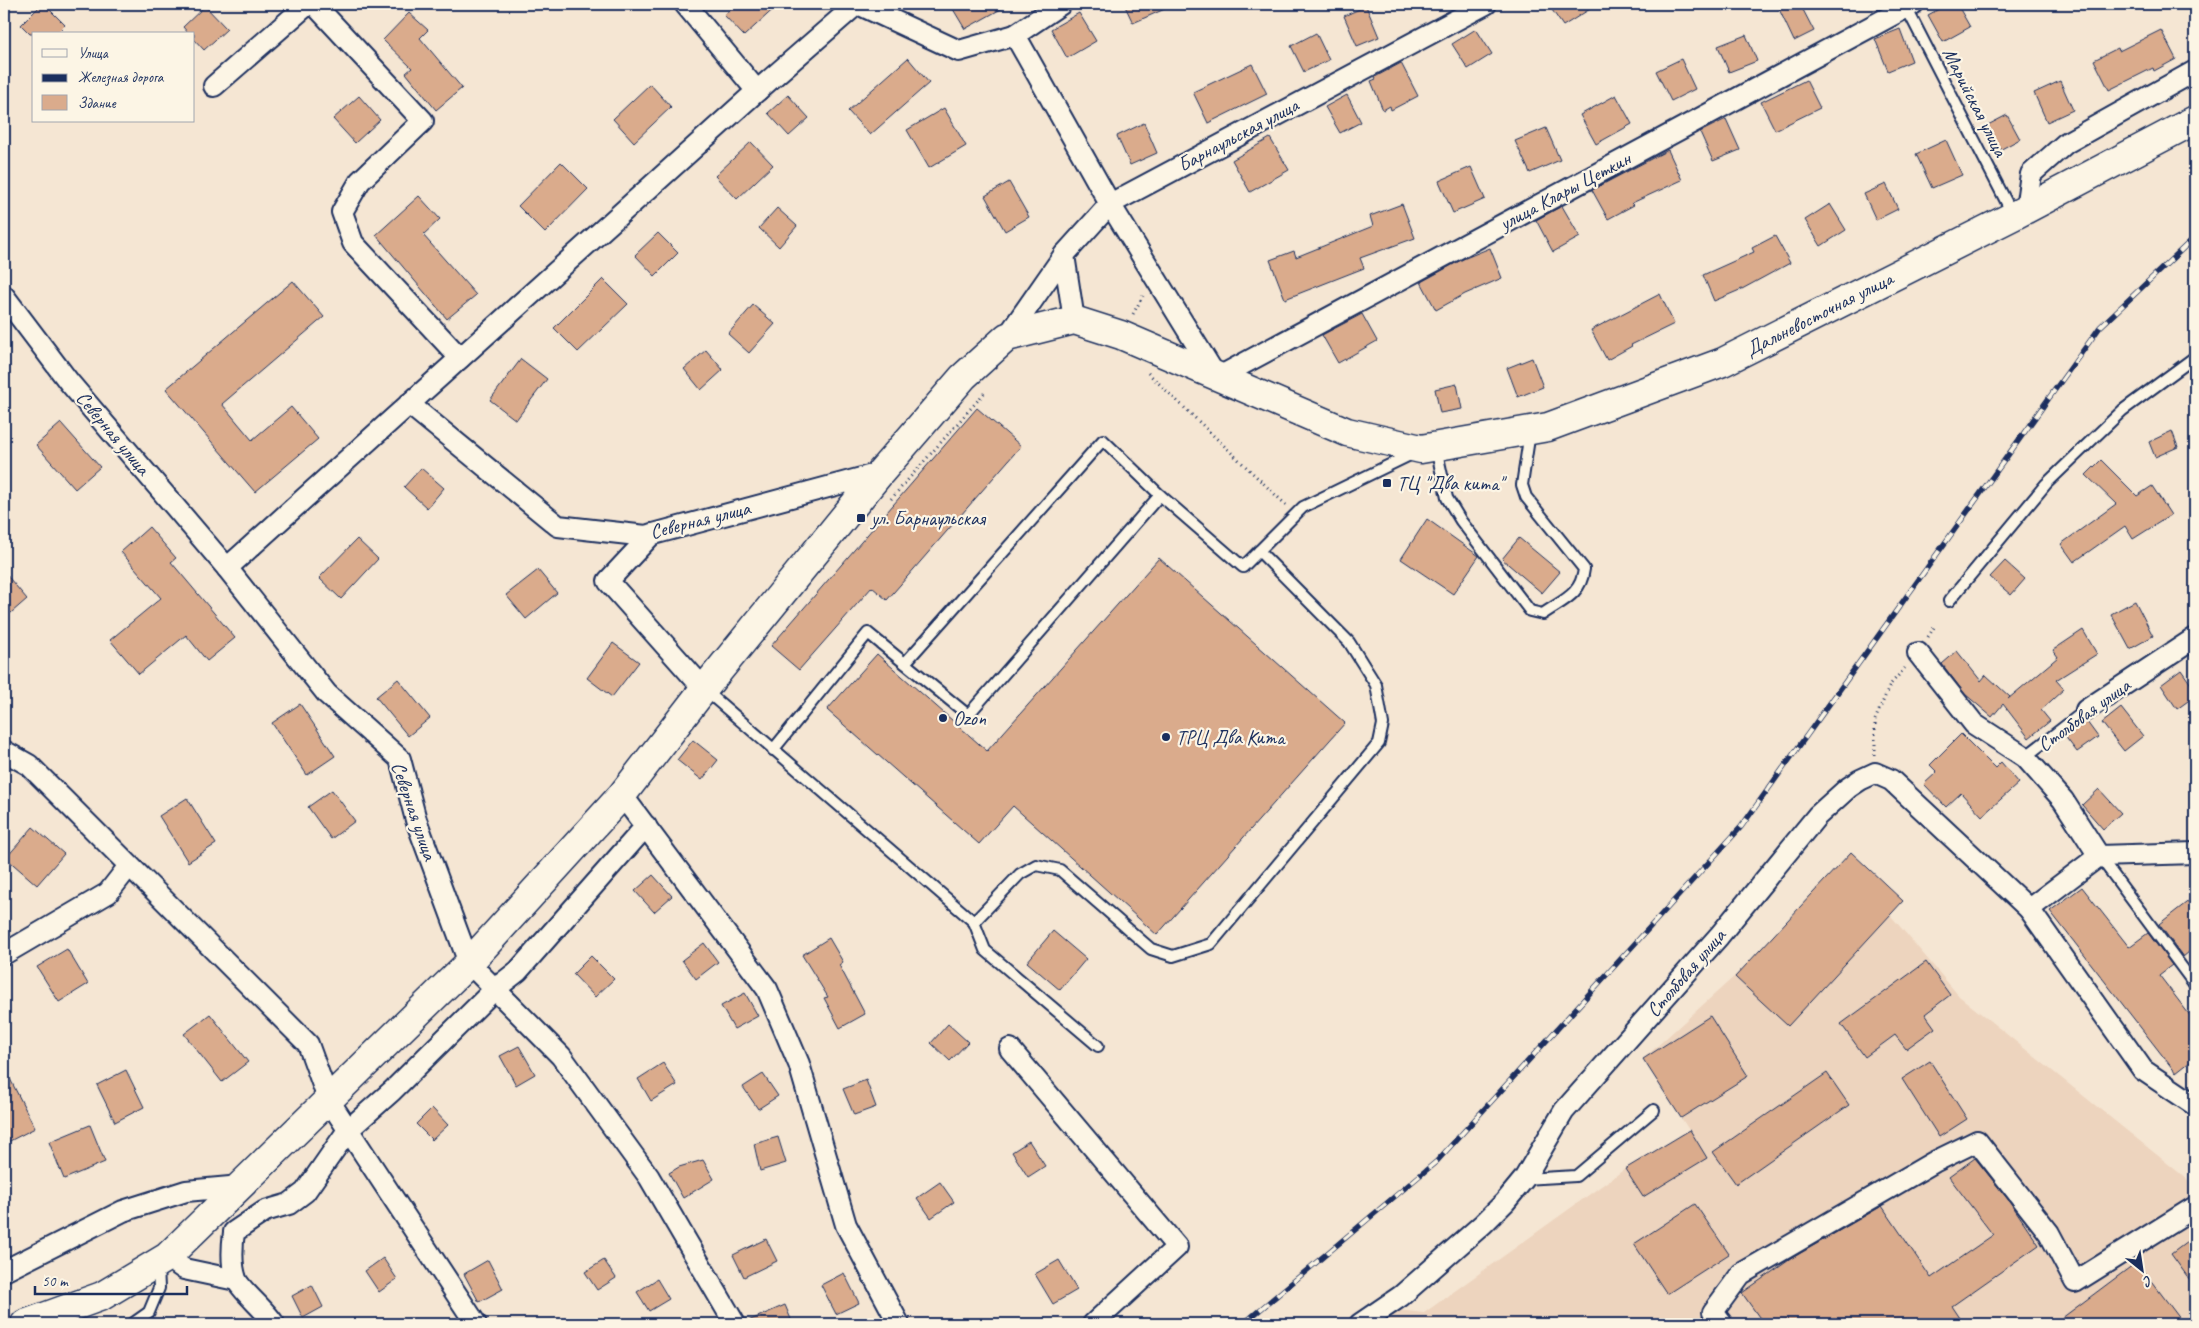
<svg xmlns="http://www.w3.org/2000/svg" width="2199" height="1328" font-family="Caveat,sans-serif">
	<style>
		.built { fill: #edd4be }
		.building { fill: #daab8c; stroke: #1b2f5e }
		.lines { fill: none; stroke-linecap: round; stroke-linejoin: round }
		.lane-casing { stroke: #1b2f5e; stroke-width: 14 }
		.street-casing { stroke: #1b2f5e; stroke-width: 24 }
		.secondary-casing { stroke: #1b2f5e; stroke-width: 31 }
		.path { stroke: #1b2f5e; stroke-width: 3; stroke-dasharray: 1 4; stroke-linecap: butt }
		.lane { stroke: #fcf5e5; stroke-width: 10 }
		.street { stroke: #fcf5e5; stroke-width: 20 }
		.secondary { stroke: #fcf5e5; stroke-width: 28 }
		.rail-casing { stroke: #1b2f5e; stroke-width: 5.5 }
		.rail { stroke: #fcf5e5; stroke-width: 4; stroke-dasharray: 11; stroke-linecap: butt }
		.poi-dot { fill: #1b2f5e; stroke: #fcf5e5; stroke-width: 2 }
		.labels { text-anchor: middle; dominant-baseline: central; stroke-width: 4.5; stroke-linejoin: round; paint-order: stroke }
		.street-label { font-size: 20px; fill: #1b2f5e; stroke: #fcf5e5 }
		.poi-label { font-size: 20px; fill: #1b2f5e; stroke: #fcf5e5; text-anchor: start }
	</style>
	<rect width="100%" height="100%" fill="#f5e6d3"/>
	<filter id="ink" filterUnits="userSpaceOnUse"><feTurbulence type="fractalNoise" baseFrequency=".02" numOctaves="2"/><feDisplacementMap in="SourceGraphic" scale="10" xChannelSelector="R" yChannelSelector="G"/><feConvolveMatrix kernelMatrix="1 2 1 2 8 2 1 2 1" color-interpolation-filters="sRGB"/></filter>
	<g filter="url(#ink)">
		<!-- built -->
		<path class="built" d="M 1852,870 L 1959,996 L 2192,1183 L 2195,1187 L 2195,1324 L 1377,1324 L 1398,1310 L 1424,1313 L 1625,1169 L 1689,1130 L 1643,1059 Z"/>
		<!-- building -->
		<g class="building">
			<path d="M 42,4 L 44,4 L 65,25 L 56,34 L 30,34 L 21,25 Z"/>
			<path d="M 736,4 L 779,4 L 744,36 L 724,15 Z"/>
			<path d="M 950,4 L 1010,4 L 965,29 Z"/>
			<path d="M 1124,4 L 1176,4 L 1133,23 Z"/>
			<path d="M 1548,4 L 1598,4 L 1563,26 Z"/>
			<path d="M 1790,4 L 1800,4 L 1814,31 L 1794,41 L 1779,9 Z"/>
			<path d="M 1948,4 L 1957,4 L 1970,27 L 1943,42 L 1928,15 Z"/>
			<path d="M 205,6 L 227,29 L 204,50 L 194,39 L 194,34 L 189,34 L 183,27 Z"/>
			<path d="M 1366,6 L 1379,37 L 1357,46 L 1344,16 Z"/>
			<path d="M 409,13 L 428,30 L 420,38 L 462,88 L 436,110 L 406,73 L 412,68 L 383,40 Z"/>
			<path d="M 1079,13 L 1096,41 L 1067,58 L 1051,29 Z"/>
			<path d="M 1476,29 L 1492,54 L 1468,69 L 1452,44 Z"/>
			<path d="M 1900,29 L 1912,61 L 1888,71 L 1875,39 Z"/>
			<path d="M 2161,30 L 2176,59 L 2154,71 L 2153,68 L 2109,90 L 2094,60 L 2118,48 L 2119,51 Z"/>
			<path d="M 1316,33 L 1329,60 L 1304,72 L 1291,46 Z"/>
			<path d="M 1746,35 L 1757,61 L 1729,72 L 1718,46 Z"/>
			<path d="M 908,58 L 929,83 L 870,135 L 848,111 Z"/>
			<path d="M 1681,59 L 1695,89 L 1671,101 L 1656,71 Z"/>
			<path d="M 1401,63 L 1418,96 L 1391,110 L 1390,106 L 1383,110 L 1371,81 L 1376,79 L 1375,77 Z"/>
			<path d="M 1252,64 L 1267,94 L 1208,123 L 1193,92 Z"/>
			<path d="M 1806,80 L 1820,108 L 1775,130 L 1761,102 Z"/>
			<path d="M 2060,81 L 2073,110 L 2047,122 L 2034,93 Z"/>
			<path d="M 650,84 L 671,107 L 634,142 L 613,119 Z"/>
			<path d="M 788,95 L 809,118 L 789,136 L 768,113 Z"/>
			<path d="M 1347,95 L 1361,122 L 1340,133 L 1325,107 Z"/>
			<path d="M 1616,95 L 1632,124 L 1596,144 L 1580,115 Z"/>
			<path d="M 359,96 L 380,120 L 355,143 L 333,119 Z"/>
			<path d="M 944,108 L 966,146 L 929,168 L 907,130 Z"/>
			<path d="M 2007,115 L 2020,139 L 1996,152 L 1982,128 Z"/>
			<path d="M 1726,119 L 1740,150 L 1713,161 L 1700,132 Z"/>
			<path d="M 1144,123 L 1157,153 L 1130,165 L 1117,136 Z"/>
			<path d="M 1546,128 L 1560,160 L 1530,173 L 1515,141 Z"/>
			<path d="M 1270,138 L 1289,170 L 1250,192 L 1232,160 Z"/>
			<path d="M 1946,140 L 1962,175 L 1932,188 L 1916,154 Z"/>
			<path d="M 751,142 L 773,165 L 737,199 L 715,176 Z"/>
			<path d="M 1668,150 L 1682,180 L 1632,203 L 1634,205 L 1608,219 L 1592,190 Z"/>
			<path d="M 561,162 L 588,189 L 545,233 L 518,206 Z"/>
			<path d="M 1471,167 L 1485,199 L 1453,213 L 1439,181 Z"/>
			<path d="M 1009,182 L 1029,217 L 1005,231 L 985,196 Z"/>
			<path d="M 1886,184 L 1898,209 L 1876,220 L 1864,194 Z"/>
			<path d="M 419,196 L 440,219 L 423,235 L 476,295 L 447,319 L 376,235 Z"/>
			<path d="M 1402,204 L 1415,238 L 1360,258 L 1364,268 L 1285,299 L 1270,260 L 1294,251 L 1296,257 L 1373,226 L 1370,216 Z"/>
			<path d="M 1830,204 L 1846,230 L 1821,246 L 1805,220 Z"/>
			<path d="M 1562,206 L 1580,237 L 1553,252 L 1536,220 Z"/>
			<path d="M 777,208 L 797,226 L 779,247 L 759,228 Z"/>
			<path d="M 658,233 L 678,253 L 655,276 L 635,255 Z"/>
			<path d="M 1775,236 L 1790,263 L 1742,289 L 1714,301 L 1703,275 L 1754,252 L 1752,248 Z"/>
			<path d="M 1490,248 L 1502,278 L 1465,294 L 1436,310 L 1421,282 L 1463,259 Z"/>
			<path d="M 603,279 L 628,304 L 578,352 L 554,328 Z"/>
			<path d="M 293,281 L 324,317 L 222,404 L 252,440 L 291,407 L 318,439 L 255,492 L 166,389 Z"/>
			<path d="M 1660,294 L 1674,324 L 1631,345 L 1632,346 L 1607,360 L 1591,330 Z"/>
			<path d="M 753,305 L 775,324 L 749,353 L 728,334 Z"/>
			<path d="M 1362,314 L 1377,341 L 1338,363 L 1322,335 Z"/>
			<path d="M 706,350 L 723,370 L 701,390 L 684,369 Z"/>
			<path d="M 1532,358 L 1543,387 L 1518,397 L 1507,368 Z"/>
			<path d="M 521,359 L 547,379 L 516,420 L 490,400 Z"/>
			<path d="M 1457,384 L 1462,409 L 1440,413 L 1435,389 Z"/>
			<path d="M 977,408 L 1021,446 L 887,600 L 872,587 L 799,670 L 771,646 Z"/>
			<path d="M 61,423 L 100,467 L 75,489 L 36,445 Z"/>
			<path d="M 2172,431 L 2178,447 L 2155,457 L 2149,442 Z"/>
			<path d="M 2101,460 L 2137,496 L 2152,486 L 2171,515 L 2133,539 L 2125,526 L 2074,562 L 2061,544 L 2116,504 L 2086,475 Z"/>
			<path d="M 421,468 L 444,488 L 427,508 L 404,487 Z"/>
			<path d="M 1427,519 L 1479,556 L 1453,594 L 1401,559 Z"/>
			<path d="M 149,527 L 176,558 L 171,562 L 235,638 L 207,661 L 186,635 L 139,674 L 110,640 L 161,598 L 121,552 Z"/>
			<path d="M 1519,538 L 1560,572 L 1542,593 L 1502,559 Z"/>
			<path d="M 357,539 L 378,559 L 341,599 L 319,578 Z"/>
			<path d="M 1159,558 L 1345,723 L 1157,935 L 1013,806 L 979,844 L 827,710 L 877,654 L 987,751 Z"/>
			<path d="M 2005,561 L 2025,579 L 2011,595 L 1990,577 Z"/>
			<path d="M 538,570 L 557,593 L 526,619 L 506,595 Z"/>
			<path d="M 4,572 L 27,599 L 4,619 Z"/>
			<path d="M 2135,601 L 2153,636 L 2130,649 L 2111,614 Z"/>
			<path d="M 2083,630 L 2097,654 L 2056,680 L 2064,689 L 2041,710 L 2050,721 L 2029,738 L 2003,704 L 1992,717 L 1965,694 L 1942,664 L 1957,651 L 1981,681 L 1986,675 L 2010,697 L 2008,699 L 2058,657 L 2053,650 Z"/>
			<path d="M 613,643 L 639,662 L 612,697 L 587,678 Z"/>
			<path d="M 2181,670 L 2195,690 L 2195,696 L 2177,709 L 2161,685 Z"/>
			<path d="M 398,679 L 430,718 L 408,736 L 376,697 Z"/>
			<path d="M 300,704 L 335,756 L 307,775 L 272,723 Z"/>
			<path d="M 2121,708 L 2143,736 L 2124,751 L 2102,723 Z"/>
			<path d="M 2083,721 L 2087,722 L 2098,737 L 2077,752 L 2064,735 Z"/>
			<path d="M 1961,734 L 1995,768 L 2001,762 L 2019,783 L 1982,816 L 1961,793 L 1946,807 L 1924,784 L 1937,772 L 1930,765 Z"/>
			<path d="M 693,740 L 718,760 L 702,780 L 677,760 Z"/>
			<path d="M 2099,789 L 2121,813 L 2103,829 L 2082,805 Z"/>
			<path d="M 332,790 L 355,821 L 331,839 L 308,807 Z"/>
			<path d="M 187,798 L 216,844 L 188,862 L 159,816 Z"/>
			<path d="M 33,827 L 64,854 L 37,885 L 6,858 Z"/>
			<path d="M 1851,852 L 1903,901 L 1788,1026 L 1735,977 Z"/>
			<path d="M 653,875 L 672,896 L 654,912 L 635,891 Z"/>
			<path d="M 2082,887 L 2129,947 L 2148,933 L 2172,965 L 2159,975 L 2195,1022 L 2195,1058 L 2176,1073 L 2050,911 Z"/>
			<path d="M 2195,896 L 2195,947 L 2183,957 L 2159,924 Z"/>
			<path d="M 1053,931 L 1086,959 L 1060,990 L 1027,962 Z"/>
			<path d="M 829,938 L 843,962 L 839,965 L 865,1014 L 840,1028 L 824,998 L 828,997 L 802,955 Z"/>
			<path d="M 704,943 L 718,962 L 696,979 L 682,960 Z"/>
			<path d="M 67,949 L 88,984 L 59,1002 L 37,967 Z"/>
			<path d="M 591,956 L 614,979 L 595,997 L 573,974 Z"/>
			<path d="M 1926,962 L 1950,995 L 1925,1014 L 1935,1028 L 1906,1049 L 1895,1035 L 1865,1057 L 1841,1024 Z"/>
			<path d="M 745,993 L 758,1016 L 734,1029 L 721,1006 Z"/>
			<path d="M 210,1014 L 248,1062 L 222,1082 L 184,1034 Z"/>
			<path d="M 1710,1016 L 1748,1076 L 1681,1118 L 1643,1059 Z"/>
			<path d="M 948,1024 L 968,1042 L 950,1061 L 931,1043 Z"/>
			<path d="M 519,1046 L 535,1074 L 516,1085 L 500,1056 Z"/>
			<path d="M 1930,1061 L 1967,1119 L 1939,1137 L 1902,1079 Z"/>
			<path d="M 663,1063 L 677,1085 L 651,1101 L 638,1079 Z"/>
			<path d="M 4,1067 L 35,1128 L 4,1144 Z"/>
			<path d="M 126,1070 L 144,1107 L 115,1122 L 97,1085 Z"/>
			<path d="M 1827,1073 L 1849,1105 L 1736,1184 L 1713,1152 Z"/>
			<path d="M 763,1074 L 778,1096 L 758,1109 L 743,1087 Z"/>
			<path d="M 866,1080 L 876,1107 L 854,1115 L 843,1089 Z"/>
			<path d="M 432,1108 L 448,1125 L 432,1140 L 416,1124 Z"/>
			<path d="M 90,1125 L 105,1162 L 64,1179 L 49,1142 Z"/>
			<path d="M 1690,1130 L 1707,1158 L 1643,1197 L 1625,1169 Z"/>
			<path d="M 778,1137 L 786,1163 L 760,1171 L 754,1144 Z"/>
			<path d="M 1029,1141 L 1045,1166 L 1028,1177 L 1012,1152 Z"/>
			<path d="M 1975,1158 L 2010,1202 L 2039,1245 L 1952,1306 L 1964,1324 L 1764,1324 L 1742,1293 L 1792,1258 L 1882,1206 L 1931,1278 L 1993,1235 L 1949,1177 Z"/>
			<path d="M 703,1160 L 714,1179 L 683,1198 L 669,1173 L 679,1167 Z"/>
			<path d="M 940,1182 L 954,1202 L 931,1218 L 917,1198 Z"/>
			<path d="M 1695,1204 L 1729,1254 L 1667,1294 L 1634,1244 Z"/>
			<path d="M 2195,1236 L 2195,1287 L 2171,1254 Z"/>
			<path d="M 766,1239 L 777,1261 L 744,1277 L 733,1255 Z"/>
			<path d="M 383,1258 L 397,1279 L 379,1292 L 365,1271 Z"/>
			<path d="M 488,1260 L 503,1289 L 479,1302 L 464,1274 Z"/>
			<path d="M 604,1260 L 616,1278 L 597,1290 L 585,1272 Z"/>
			<path d="M 1059,1260 L 1077,1290 L 1053,1304 L 1035,1274 Z"/>
			<path d="M 2137,1262 L 2184,1324 L 2054,1324 Z"/>
			<path d="M 844,1273 L 859,1303 L 836,1314 L 821,1285 Z"/>
			<path d="M 657,1279 L 669,1299 L 649,1311 L 637,1292 Z"/>
			<path d="M 312,1285 L 323,1307 L 303,1318 L 292,1296 Z"/>
			<path d="M 785,1305 L 793,1324 L 747,1324 L 746,1322 Z"/>
		</g>
		<g class="lines">
			<defs>
				<g id="lane">
					<path d="M 1905,5 L 2013,215"/>
					<path d="M 1436,448 L 1447,498 L 1461,521 L 1530,611 L 1543,614 C 1563,600 1581,595 1584,569 L 1526,497 L 1522,485 L 1530,432"/>
					<path d="M 1949,601 L 2046,484 L 2123,410 L 2195,357"/>
					<path d="M 905,663 L 1103,440 L 1160,495"/>
					<path d="M 705,690 L 974,922 L 1020,874 L 1036,865 L 1060,870 L 1151,949 L 1173,956 L 1211,944 L 1379,743 L 1383,724 L 1376,685 L 1349,642 L 1259,551"/>
					<path d="M 773,750 L 868,633 L 968,715 L 1160,495 L 1243,567 L 1303,507 L 1412,454"/>
					<path d="M 2025,757 L 2086,710"/>
					<path d="M 2100,857 L 2195,985"/>
					<path d="M 974,922 L 985,950 L 1098,1046"/>
					<path d="M 1524,1179 L 1576,1176 L 1654,1110"/>
					<path d="M 132,1324 L 149,1312 L 159,1288 L 158,1266"/>
				</g>
				<g id="street">
					<path d="M 314,4 L 423,121 L 360,181 L 342,212 L 353,243 L 460,358"/>
					<path d="M 685,4 L 757,91"/>
					<path d="M 858,4 L 959,51 L 1015,35 L 1110,204 L 1217,378 L 1913,4"/>
					<path d="M 1015,35 L 1061,4"/>
					<path d="M 214,86 L 308,4"/>
					<path d="M 2026,209 L 2031,174 L 2066,143 L 2195,71"/>
					<path d="M 4,296 L 69,382 L 227,568"/>
					<path d="M 1074,320 L 1064,255 L 1110,204 L 1486,4"/>
					<path d="M 1007,337 L 1064,255"/>
					<path d="M 409,404 L 558,526 L 646,536 L 880,473"/>
					<path d="M 652,534 L 608,581 L 704,689"/>
					<path d="M 1918,653 L 1974,724 L 2025,757 L 2063,800 L 2099,856"/>
					<path d="M 2086,710 L 2195,638"/>
					<path d="M 4,751 L 29,765 L 308,1044 L 328,1099 L 476,1324"/>
					<path d="M 622,795 L 767,989 L 799,1064 L 846,1225 L 899,1324"/>
					<path d="M 2029,909 L 2099,856 L 2195,853"/>
					<path d="M 4,954 L 108,893 L 129,866"/>
					<path d="M 1010,1049 L 1177,1247 L 1093,1324"/>
					<path d="M 167,1257 L 184,1269 L 236,1280"/>
					<path d="M 4,1271 L 123,1211 L 186,1191 L 241,1186"/>
					<path d="M 274,1324 C 266,1310 241,1291 236,1279 C 231,1265 232,1247 234,1232 L 265,1211 L 289,1204 L 305,1192 L 348,1130 L 392,1091 L 495,989 L 518,971 L 646,826"/>
					<path d="M 735,1324 L 649,1177 L 561,1056 L 469,963 L 416,820 L 400,759 L 327,694 L 227,568 L 757,91 L 857,4"/>
					<path d="M 1360,1324 L 1401,1296 L 1483,1224 L 1505,1202 L 1524,1179 L 1564,1111 L 1719,936 L 1817,816 L 1848,788 L 1860,780 L 1875,773 L 1891,780 L 2029,909 L 2143,1070 L 2195,1105"/>
					<path d="M 1722,1324 L 1713,1312 L 1741,1274 L 1934,1162 L 1977,1141 L 2049,1233 L 2075,1282 L 2195,1207"/>
				</g>
				<path id="secondary" d="M 25,1324 L 102,1296 L 167,1257 L 469,963 L 622,795 L 704,689 L 880,473 L 963,377 L 1007,337 L 1074,320 L 1121,335 L 1347,432 L 1421,449 L 1548,427 L 1723,362 L 2013,216 L 2195,120"/>
			</defs>
			<!-- lane casing -->
			<use href="#lane" class="lane-casing"/>
			<!-- street casing -->
			<use href="#street" class="street-casing"/>
			<!-- secondary casing -->
			<use href="#secondary" class="secondary-casing"/>
			<!-- path -->
			<g class="path">
				<path d="M 1133,314 L 1143,296"/>
				<path d="M 1148,373 L 1286,505"/>
				<path d="M 891,499 L 986,391"/>
				<path d="M 1928,637 L 1935,626"/>
				<path d="M 1875,755 L 1875,720 L 1890,685 L 1905,668"/>
			</g>
			<!-- lane -->
			<use href="#lane" class="lane"/>
			<!-- street -->
			<use href="#street" class="street"/>
			<!-- secondary -->
			<use href="#secondary" class="secondary"/>
			<defs>
				<path id="rail" d="M 1243,1324 L 1437,1161 L 1741,827 L 2100,327 L 2195,237"/>
			</defs>
			<!-- rail casing -->
			<use href="#rail" class="rail-casing"/>
			<!-- rail -->
			<use href="#rail" class="rail"/>
		</g>
	</g>
	<!-- markers -->
	<g class="poi-dot">
		<rect x="1382" y="478" width="10" height="10" rx="2.5"/>
		<rect x="856" y="513" width="10" height="10" rx="2.5"/>
		<circle cx="943" cy="718" r="5"/>
		<circle cx="1166" cy="737" r="5"/>
	</g>
	<g class="labels">
		<!-- street labels -->
		<g class="street-label">
			<text transform="translate(1975 102) rotate(63)">Марийская улица</text>
			<text transform="translate(1238 135) rotate(-28)">Барнаульская улица</text>
			<text transform="translate(1565 191) rotate(-28)">улица Клары Цеткин</text>
			<text transform="translate(1819 314) rotate(-27)">Дальневосточная улица</text>
			<text transform="translate(113 433) rotate(50)">Северная улица</text>
			<text transform="translate(700 520) rotate(-14)">Северная улица</text>
			<text transform="translate(2084 715) rotate(-36)">Столбовая улица</text>
			<text transform="translate(414 811) rotate(71)">Северная улица</text>
			<text transform="translate(1686 973) rotate(-49)">Столбовая улица</text>
		</g>
		<!-- poi labels -->
		<g class="poi-label">
			<text x="1397" y="483">ТЦ "Два кита"</text>
			<text x="871" y="518">ул. Барнаульская</text>
			<text x="953" y="718">Ozon</text>
			<text x="1176" y="737">ТРЦ Два Кита</text>
		</g>
	</g>
	<!-- margin -->
	<rect width="2199" height="1328" fill="none" stroke="#fcf5e5" stroke-width="20"/>
	<rect x="10" y="10" width="2179" height="1308" fill="none" stroke="#1b2f5e" stroke-width="2" filter="url(#ink)"/>
	<!-- legend -->
	<rect x="32" y="32" width="162" height="90" fill="#fcf5e5" stroke="#a2a6af"/>
	<rect x="42" y="49" width="25" height="8" fill="#fcf5e5" stroke="#a2a6af"/>
	<text x="78" y="58" font-size="15" fill="#1b2f5e">Улица</text>
	<rect x="42" y="74" width="25" height="8" fill="#1b2f5e" stroke="#a2a6af"/>
	<text x="78" y="82" font-size="15" fill="#1b2f5e">Железная дорога</text>
	<rect x="42" y="95" width="25" height="15" fill="#daab8c" stroke="#a2a6af"/>
	<text x="78" y="108" font-size="15" fill="#1b2f5e">Здание</text>
	<!-- north arrow -->
	<g transform="translate(2142 1270) rotate(150)" stroke="#fcf5e5" stroke-width="4" paint-order="stroke">
	<path d="M0-4L9 19L0 12L-9 19Z" fill="#1b2f5e"/>
	<text y="-8" font-size="14" font-weight="bold" text-anchor="middle" fill="#1b2f5e">С</text>
	</g>
	<!-- scale -->
	<path d="M35 1286v8h152v-8" fill="none" stroke="#1b2f5e" stroke-width="2.5"/>
	<text x="42" y="1286" font-size="15" fill="#1b2f5e" stroke="#fcf5e5" stroke-width="4" paint-order="stroke">50 m</text>
</svg>
